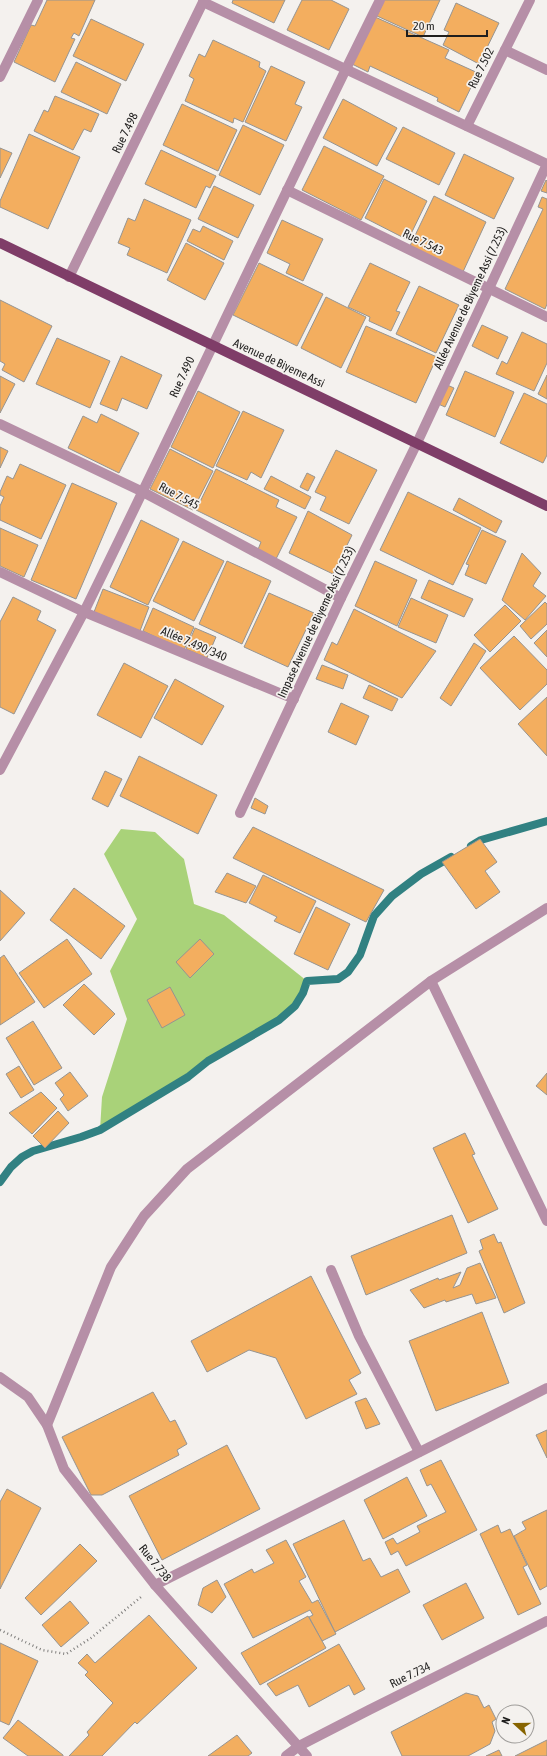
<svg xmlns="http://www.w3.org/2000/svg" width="547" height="1756" font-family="'Asap Condensed',sans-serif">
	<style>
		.forest { fill: #a9d279 }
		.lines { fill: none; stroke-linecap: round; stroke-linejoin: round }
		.stream { stroke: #318182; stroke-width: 8 }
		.building { fill: #f3ae5f; stroke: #969491 }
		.path { stroke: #7f7e7c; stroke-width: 2.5; stroke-dasharray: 1 3; stroke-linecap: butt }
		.minor { stroke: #b68fa7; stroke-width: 10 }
		.major { stroke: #7f3d68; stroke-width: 10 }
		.labels { text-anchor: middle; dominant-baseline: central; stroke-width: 3.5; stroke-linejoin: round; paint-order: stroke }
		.street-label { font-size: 12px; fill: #1f1e1d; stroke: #f4f1ee }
	</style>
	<rect width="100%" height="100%" fill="#f4f1ee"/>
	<!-- forest -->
	<path class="forest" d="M 121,829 L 155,832 L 184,859 L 194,904 L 224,915 L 307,981 L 303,993 L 295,1006 L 279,1020 L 208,1061 L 188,1077 L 100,1130 L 102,1097 L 127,1019 L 110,971 L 137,919 L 104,854 Z"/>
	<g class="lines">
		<!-- stream -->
		<g class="stream">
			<path d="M 471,846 L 481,840 L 547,821"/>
			<path d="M 0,1182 L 11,1167 L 22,1157 L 33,1151 L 81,1137 L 100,1130 L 188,1077 L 208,1061 L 279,1020 L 295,1006 L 303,993 L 307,981 L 338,979 L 348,972 L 360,955 L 374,916 L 392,896 L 421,874 L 451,857"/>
		</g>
	</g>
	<!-- building -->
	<g class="building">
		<path d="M 47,0 L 95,0 L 79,36 L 74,33 L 71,38 L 75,39 L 55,82 L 14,62 L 31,25 L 35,26 Z"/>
		<path d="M 233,0 L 285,0 L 274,23 L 232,3 Z"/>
		<path d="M 302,0 L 331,0 L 349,9 L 329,50 L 287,30 Z"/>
		<path d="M 384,0 L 440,0 L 423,37 L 377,16 Z"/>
		<path d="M 456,3 L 499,23 L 479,64 L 443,45 L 449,32 L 444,30 Z"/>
		<path d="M 375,17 L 449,50 L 445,58 L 478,73 L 459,112 L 437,101 L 438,98 L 400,80 L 370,66 L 368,72 L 352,64 Z"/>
		<path d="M 91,19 L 144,44 L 126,81 L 73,56 Z"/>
		<path d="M 213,40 L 260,62 L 259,67 L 266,71 L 243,122 L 234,118 L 233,123 L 185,101 L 194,79 L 189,76 L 199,54 L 205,57 Z"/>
		<path d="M 76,62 L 121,84 L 107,114 L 61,92 Z"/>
		<path d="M 271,66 L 305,82 L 295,104 L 302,107 L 286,141 L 245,122 Z"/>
		<path d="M 55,96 L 99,114 L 91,132 L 84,129 L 73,150 L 34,131 L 44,110 L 48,112 Z"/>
		<path d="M 343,99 L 397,128 L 377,166 L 323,138 Z"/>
		<path d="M 182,104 L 237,130 L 218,171 L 163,145 Z"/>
		<path d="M 243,125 L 284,145 L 260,195 L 219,175 Z"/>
		<path d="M 403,127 L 455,153 L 439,185 L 386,159 Z"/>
		<path d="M 29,134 L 80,157 L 48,229 L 0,207 L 0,201 Z"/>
		<path d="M 324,146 L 384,176 L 361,220 L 302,190 Z"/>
		<path d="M 0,148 L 12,153 L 0,178 Z"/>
		<path d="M 161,150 L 216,176 L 210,188 L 206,186 L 196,208 L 145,184 Z"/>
		<path d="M 464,154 L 514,178 L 494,219 L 445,195 Z"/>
		<path d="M 384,179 L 427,201 L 408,240 L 365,218 Z"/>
		<path d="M 546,180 L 547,181 L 547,193 L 541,191 Z"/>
		<path d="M 214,186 L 254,205 L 238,238 L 198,219 Z"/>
		<path d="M 434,196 L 486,222 L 462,274 L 409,248 Z"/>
		<path d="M 542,197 L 547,199 L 547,304 L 545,309 L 505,289 L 543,209 L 538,207 Z"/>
		<path d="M 144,199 L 191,220 L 167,273 L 127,255 L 130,248 L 118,243 L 128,218 L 135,221 Z"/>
		<path d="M 282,220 L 323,239 L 303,281 L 286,273 L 290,264 L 267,253 Z"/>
		<path d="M 203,226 L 233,241 L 224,260 L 187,241 L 193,229 L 200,232 Z"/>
		<path d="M 186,243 L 224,263 L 205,300 L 167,280 Z"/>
		<path d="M 259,263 L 323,294 L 297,346 L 233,315 Z"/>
		<path d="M 370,263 L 410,282 L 396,311 L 400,312 L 391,331 L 369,321 L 370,317 L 348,307 Z"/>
		<path d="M 419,286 L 459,305 L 436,353 L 396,334 Z"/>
		<path d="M 326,297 L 366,317 L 341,368 L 301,348 Z"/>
		<path d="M 0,300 L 52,326 L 24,382 L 2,370 L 5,364 L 0,361 Z"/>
		<path d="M 482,325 L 508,337 L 498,359 L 472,346 Z"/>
		<path d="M 366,326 L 437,357 L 416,403 L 346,372 Z"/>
		<path d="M 522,332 L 547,344 L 547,363 L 534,391 L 496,374 L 502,361 L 507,364 Z"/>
		<path d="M 57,338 L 110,361 L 90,408 L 36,384 Z"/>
		<path d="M 121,356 L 162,375 L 147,409 L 122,398 L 117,411 L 100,404 Z"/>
		<path d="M 465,371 L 514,392 L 495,437 L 446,415 Z"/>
		<path d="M 547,375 L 547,399 L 538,394 Z"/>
		<path d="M 0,376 L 15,384 L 0,413 Z"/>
		<path d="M 445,384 L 454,388 L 445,407 L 436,403 Z"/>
		<path d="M 198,391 L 240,412 L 213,468 L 171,447 Z"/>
		<path d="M 524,393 L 547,404 L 547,455 L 543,463 L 500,443 Z"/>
		<path d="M 243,411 L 284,430 L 261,478 L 251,472 L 247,480 L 216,466 Z"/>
		<path d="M 101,414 L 139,433 L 119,473 L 68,448 L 83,416 L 97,423 Z"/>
		<path d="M 0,447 L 8,451 L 0,468 Z"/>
		<path d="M 170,449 L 213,471 L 193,510 L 150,489 Z"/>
		<path d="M 336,450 L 377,470 L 349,524 L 320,510 L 326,497 L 315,492 Z"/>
		<path d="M 20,464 L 66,485 L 41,539 L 0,520 L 0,506 L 4,497 L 0,495 L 0,492 L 7,476 L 13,479 Z"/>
		<path d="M 216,469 L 279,500 L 276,507 L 297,517 L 275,561 L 257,552 L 261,542 L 196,510 Z"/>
		<path d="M 307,473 L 315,477 L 308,491 L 300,487 Z"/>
		<path d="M 271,476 L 311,497 L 305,509 L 264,489 Z"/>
		<path d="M 72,483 L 117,503 L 76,599 L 31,580 Z"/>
		<path d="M 408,492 L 481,528 L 453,585 L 380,550 Z"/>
		<path d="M 459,498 L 502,521 L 496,533 L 453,510 Z"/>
		<path d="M 308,511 L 352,535 L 333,574 L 289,553 Z"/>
		<path d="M 141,520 L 179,539 L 148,605 L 110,587 Z"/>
		<path d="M 0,528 L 38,545 L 24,577 L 0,566 Z"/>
		<path d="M 482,530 L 506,541 L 486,584 L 465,575 L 469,565 L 466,564 Z"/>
		<path d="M 183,541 L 224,561 L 194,621 L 153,601 Z"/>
		<path d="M 522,553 L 541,573 L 533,586 L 546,596 L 525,620 L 502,600 Z"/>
		<path d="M 227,561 L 271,581 L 242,644 L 199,624 Z"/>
		<path d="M 375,561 L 417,580 L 397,626 L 355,606 Z"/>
		<path d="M 429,580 L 473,599 L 464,617 L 421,598 Z"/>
		<path d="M 103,589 L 149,607 L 140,631 L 94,612 Z"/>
		<path d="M 269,593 L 314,613 L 288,667 L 244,647 Z"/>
		<path d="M 13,597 L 41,611 L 37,620 L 56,630 L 14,714 L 0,707 L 0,622 Z"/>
		<path d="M 411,598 L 448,615 L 436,643 L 398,627 Z"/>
		<path d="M 545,602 L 547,604 L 547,624 L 531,639 L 520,626 Z"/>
		<path d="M 505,605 L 521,621 L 490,652 L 474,635 Z"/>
		<path d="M 153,608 L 194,627 L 184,650 L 143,631 Z"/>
		<path d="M 354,609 L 436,651 L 402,698 L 324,660 L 332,642 L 337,645 Z"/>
		<path d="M 195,628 L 216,637 L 207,658 L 186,649 Z"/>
		<path d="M 547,630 L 547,657 L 534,643 Z"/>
		<path d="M 514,636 L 547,670 L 547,684 L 520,710 L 480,668 Z"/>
		<path d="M 474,643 L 486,651 L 451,706 L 440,698 Z"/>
		<path d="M 124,663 L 168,686 L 141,738 L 97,715 Z"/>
		<path d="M 322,665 L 348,675 L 343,689 L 316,679 Z"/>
		<path d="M 175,679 L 224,706 L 202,745 L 154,718 Z"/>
		<path d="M 369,685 L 398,699 L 392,711 L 363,698 Z"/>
		<path d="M 547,697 L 547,756 L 518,724 Z"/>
		<path d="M 341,703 L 369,716 L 356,745 L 328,732 Z"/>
		<path d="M 139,756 L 217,795 L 198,834 L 120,796 Z"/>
		<path d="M 105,771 L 122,779 L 108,807 L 92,799 Z"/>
		<path d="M 255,798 L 268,806 L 265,814 L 251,808 Z"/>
		<path d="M 253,827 L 384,890 L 366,922 L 233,858 Z"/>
		<path d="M 480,839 L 497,862 L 485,871 L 500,892 L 476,909 L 442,862 Z"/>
		<path d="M 227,873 L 256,886 L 246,903 L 215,892 Z"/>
		<path d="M 263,875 L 316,901 L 300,933 L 274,921 L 277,917 L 249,903 Z"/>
		<path d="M 74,888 L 125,926 L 101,959 L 50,920 Z"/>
		<path d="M 0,890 L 25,913 L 0,941 Z"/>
		<path d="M 316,907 L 350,924 L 328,970 L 294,954 Z"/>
		<path d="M 67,939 L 92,974 L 44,1008 L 19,973 Z"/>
		<path d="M 200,939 L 214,954 L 190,978 L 176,962 Z"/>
		<path d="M 4,955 L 35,1002 L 0,1025 L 0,958 Z"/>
		<path d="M 84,984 L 115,1014 L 94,1035 L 63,1005 Z"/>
		<path d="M 170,987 L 185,1015 L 162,1028 L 147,1000 Z"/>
		<path d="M 33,1021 L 62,1068 L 34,1085 L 6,1038 Z"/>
		<path d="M 19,1066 L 34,1090 L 21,1098 L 6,1074 Z"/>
		<path d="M 70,1072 L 88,1096 L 68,1111 L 60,1099 L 64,1095 L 55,1083 Z"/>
		<path d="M 547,1073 L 547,1095 L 536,1086 Z"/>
		<path d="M 41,1092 L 57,1108 L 32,1134 L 9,1113 Z"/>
		<path d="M 58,1111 L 69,1123 L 45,1148 L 33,1136 Z"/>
		<path d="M 465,1133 L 475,1154 L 472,1155 L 498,1209 L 468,1223 L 433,1148 Z"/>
		<path d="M 452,1215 L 467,1253 L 366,1295 L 351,1256 Z"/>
		<path d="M 494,1234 L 498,1243 L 501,1242 L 525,1303 L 504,1313 L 479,1251 L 483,1249 L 480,1240 Z"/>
		<path d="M 480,1263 L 496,1298 L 476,1304 L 472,1294 L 446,1302 L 445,1300 L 424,1308 L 410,1290 L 438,1278 L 439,1280 L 461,1272 L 453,1288 L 460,1285 L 467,1268 Z"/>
		<path d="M 311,1276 L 361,1373 L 349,1380 L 357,1394 L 306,1419 L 276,1358 L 249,1350 L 207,1372 L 191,1341 Z"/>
		<path d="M 482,1312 L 509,1383 L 436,1411 L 409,1341 Z"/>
		<path d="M 153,1392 L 170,1422 L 175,1420 L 187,1444 L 177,1450 L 179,1455 L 102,1495 L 91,1495 L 62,1437 Z"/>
		<path d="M 366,1398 L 380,1424 L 366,1429 L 355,1402 Z"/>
		<path d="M 547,1430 L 547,1458 L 536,1435 Z"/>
		<path d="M 227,1445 L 260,1509 L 162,1560 L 129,1496 Z"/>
		<path d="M 441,1460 L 477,1530 L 406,1566 L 398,1551 L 391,1555 L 385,1542 L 393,1538 L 397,1544 L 420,1532 L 417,1526 L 446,1512 L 431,1484 L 427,1486 L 420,1470 Z"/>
		<path d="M 407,1477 L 427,1516 L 383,1539 L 364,1500 Z"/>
		<path d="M 7,1489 L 41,1508 L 0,1589 L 0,1502 Z"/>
		<path d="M 547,1510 L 547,1586 L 540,1590 L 514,1536 L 526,1529 L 522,1522 Z"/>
		<path d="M 344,1520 L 363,1561 L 370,1558 L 381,1577 L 398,1569 L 410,1592 L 335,1632 L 293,1544 Z"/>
		<path d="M 498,1525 L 501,1533 L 510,1529 L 527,1565 L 523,1567 L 541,1604 L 518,1615 L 480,1534 Z"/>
		<path d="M 286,1540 L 306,1577 L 299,1581 L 312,1603 L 318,1600 L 336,1634 L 322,1641 L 309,1617 L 313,1615 L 310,1610 L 253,1638 L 224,1584 L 252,1569 L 254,1573 L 274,1563 L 266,1550 Z"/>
		<path d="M 80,1544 L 97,1561 L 41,1615 L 25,1598 Z"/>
		<path d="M 217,1580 L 226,1597 L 212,1613 L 198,1605 L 203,1588 Z"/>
		<path d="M 466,1583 L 484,1618 L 442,1640 L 423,1605 Z"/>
		<path d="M 70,1601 L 89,1623 L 61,1647 L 42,1625 Z"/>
		<path d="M 149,1615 L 197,1668 L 137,1724 L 135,1722 L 102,1756 L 69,1756 L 89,1735 L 87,1732 L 113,1703 L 85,1675 L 88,1672 L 78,1663 L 87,1654 L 95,1663 Z"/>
		<path d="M 308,1616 L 326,1648 L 260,1685 L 241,1653 Z"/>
		<path d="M 0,1643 L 38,1661 L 9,1725 L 0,1721 Z"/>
		<path d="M 339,1644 L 365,1689 L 354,1695 L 349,1685 L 309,1707 L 298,1685 L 276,1696 L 267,1684 Z"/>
		<path d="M 466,1693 L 478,1696 L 484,1708 L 489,1705 L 496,1719 L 492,1722 L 495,1731 L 490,1744 L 468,1756 L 402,1756 L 391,1732 Z"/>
		<path d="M 18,1720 L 63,1755 L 63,1756 L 28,1756 L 3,1738 Z"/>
		<path d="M 237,1735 L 252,1753 L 248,1756 L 208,1756 Z"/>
		<path d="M 547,1740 L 547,1756 L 515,1756 Z"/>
		<path d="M 499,1750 L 502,1756 L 486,1756 Z"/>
	</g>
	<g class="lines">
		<!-- path -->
		<path class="path" d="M 0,1630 L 42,1650 L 66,1654 L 91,1638 L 141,1597"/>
		<!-- minor -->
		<g class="minor">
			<path d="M 203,2 L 547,164 L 417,443 L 341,598 L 240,813"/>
			<path d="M 505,50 L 547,70"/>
			<path d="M 0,77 L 38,0"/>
			<path d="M 467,126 L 530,0"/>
			<path d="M 287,190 L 547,317"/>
			<path d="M 69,277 L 204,0"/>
			<path d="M 0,424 L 143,492 L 341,598"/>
			<path d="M 0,572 L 84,612 C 184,409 279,203 380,0"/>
			<path d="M 0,770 L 84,612 L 294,699"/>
			<path d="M 431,981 L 547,1221"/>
			<path d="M 331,1270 L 359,1336 L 419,1452"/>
			<path d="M 0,1377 L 28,1397 L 47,1425 L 64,1469 L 155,1585 L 307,1756"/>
			<path d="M 47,1425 L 111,1267 L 144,1216 L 187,1169 L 431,981 L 547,908"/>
			<path d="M 155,1585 L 547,1388"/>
			<path d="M 286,1756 L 299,1746 L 369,1710 L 547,1621"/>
		</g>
		<!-- major -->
		<path class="major" d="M 0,243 L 547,506"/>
	</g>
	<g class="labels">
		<!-- street labels -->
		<g class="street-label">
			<text transform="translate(481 68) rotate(-64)">Rue 7.502</text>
			<text transform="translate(125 133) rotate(-64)">Rue 7.498</text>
			<text transform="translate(423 242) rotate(26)">Rue 7.543</text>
			<text transform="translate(470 298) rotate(-65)">Allée Avenue de Biyeme Assi (7.253)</text>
			<text transform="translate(279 363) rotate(25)">Avenue de Biyeme Assi</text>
			<text transform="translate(182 377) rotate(-65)">Rue 7.490</text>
			<text transform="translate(179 496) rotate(28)">Rue 7.545</text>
			<text transform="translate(316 622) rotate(-65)">Impase Avenue de Biyeme Assi (7.253)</text>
			<text transform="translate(194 644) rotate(23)">Allée 7.490/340</text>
			<text transform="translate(155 1563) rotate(51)">Rue 7.738</text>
			<text transform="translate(410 1675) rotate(-26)">Rue 7.734</text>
		</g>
	</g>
	<!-- north arrow -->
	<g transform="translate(515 1724) rotate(291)"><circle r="19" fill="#f4f1ee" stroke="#9f9d9a"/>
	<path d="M0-3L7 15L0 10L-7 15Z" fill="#876400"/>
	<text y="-6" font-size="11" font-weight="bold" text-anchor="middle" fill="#1f1e1d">N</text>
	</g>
	<!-- scale -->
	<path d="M407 30v6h80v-6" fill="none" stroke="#1f1e1d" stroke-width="2"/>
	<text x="413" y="30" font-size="12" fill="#1f1e1d" stroke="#f4f1ee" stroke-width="3" paint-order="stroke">20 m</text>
</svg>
